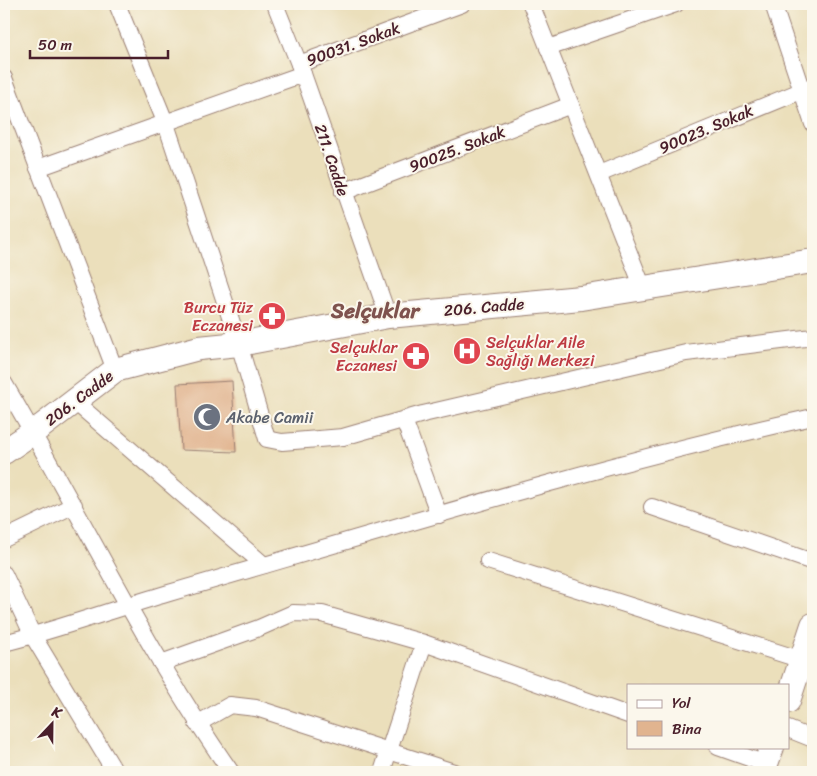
<svg xmlns="http://www.w3.org/2000/svg" width="817" height="776" font-family="Sriracha,sans-serif">
	<style>
		.building { fill: #e1b48f }
		.lines { fill: none; stroke-linecap: round; stroke-linejoin: round }
		.street-casing { stroke: #9a7f73; stroke-width: 18 }
		.secondary-casing { stroke: #9a7f73; stroke-width: 26 }
		.street { stroke: #fff; stroke-width: 16 }
		.secondary { stroke: #fff; stroke-width: 24 }
		.labels { text-anchor: middle; dominant-baseline: central; stroke-width: 4; stroke-linejoin: round; paint-order: stroke }
		.street-label { font-size: 16px; fill: #4a1f2b; stroke: #fbf7ec }
		.health-label { font-size: 16px; fill: #be3a42; stroke: #fbf7ec; text-anchor: end }
		.worship-label { font-size: 16px; fill: #5b616d; stroke: #fbf7ec; text-anchor: start }
		.district-label { font-size: 21px; font-weight: bold; fill: #7f534e; stroke: #fbf7ec }
	</style>
	<rect width="100%" height="100%" fill="#fbf7ec"/>
	<filter id="ink" filterUnits="userSpaceOnUse"><feTurbulence type="fractalNoise" baseFrequency=".02" numOctaves="2"/><feDisplacementMap in="SourceGraphic" scale="10" xChannelSelector="R" yChannelSelector="G"/><feConvolveMatrix kernelMatrix="1 2 1 2 8 2 1 2 1" color-interpolation-filters="sRGB"/></filter>
	<filter id="wash" filterUnits="userSpaceOnUse"><feTurbulence type="fractalNoise" baseFrequency=".0096" numOctaves="4" result="noise"/><feDisplacementMap in="SourceGraphic" scale="20" xChannelSelector="R" yChannelSelector="G"/><feGaussianBlur stdDeviation="1.12" result="paint"/><feColorMatrix in="noise" values="0 0 0 0 0 0 0 0 0 0 0 0 0 0 0 0 0 1.4 0 .05"/><feComposite in="paint" operator="in"/></filter>
	<g filter="url(#wash)">
		<rect width="100%" height="100%" fill="#ebdfbb"/>
		<g id="blocks">
			<!-- building -->
			<path class="building" d="M 232,381 L 236,452 L 181,450 L 177,384 Z"/>
		</g>
	</g>
	<g filter="url(#ink)">
		<use href="#blocks" fill-opacity="0" stroke="#9a7f73" stroke-width="1"/>
		<g class="lines">
			<defs>
				<g id="street">
					<path d="M 117,4 L 166,124 L 239,344 L 267,439 L 282,442 L 343,437 L 423,414 L 686,353 L 813,337"/>
					<path d="M 275,4 L 303,74 L 388,316"/>
					<path d="M 531,4 L 643,288"/>
					<path d="M 773,4 L 813,124"/>
					<path d="M 548,48 L 676,4"/>
					<path d="M 299,64 L 462,4"/>
					<path d="M 4,78 L 115,370"/>
					<path d="M 38,168 L 303,74"/>
					<path d="M 599,174 L 813,86"/>
					<path d="M 343,192 L 571,105"/>
					<path d="M 4,383 C 80,512 145,649 231,772"/>
					<path d="M 74,401 L 264,565"/>
					<path d="M 404,420 L 439,515"/>
					<path d="M 652,507 L 813,562"/>
					<path d="M 4,539 L 74,505"/>
					<path d="M 488,561 L 802,660"/>
					<path d="M 4,574 L 33,636 L 115,772"/>
					<path d="M 4,643 C 60,629 114,609 169,593 C 383,531 596,465 813,417"/>
					<path d="M 161,663 L 259,628 L 293,613 L 322,614 L 424,643 L 628,715"/>
					<path d="M 197,724 L 230,705 L 256,708 L 454,772"/>
					<path d="M 788,729 L 813,739"/>
					<path d="M 718,747 L 766,764"/>
					<path d="M 382,772 L 424,643"/>
				</g>
				<g id="secondary">
					<path d="M 4,452 L 42,426 L 115,370 L 199,348 L 239,344 L 388,316 L 581,298 L 813,261"/>
					<path d="M 788,701 L 813,625"/>
					<path d="M 763,772 L 772,747"/>
				</g>
			</defs>
			<!-- street casing -->
			<use href="#street" class="street-casing"/>
			<!-- secondary casing -->
			<use href="#secondary" class="secondary-casing"/>
			<!-- street -->
			<use href="#street" class="street"/>
			<!-- secondary -->
			<use href="#secondary" class="secondary"/>
		</g>
	</g>
	<!-- icons -->
	<defs>
		<symbol id="pharmacy-disc" viewBox="-11 -11 22 22"><circle r="9.5" fill="#e0444e" stroke="#fbf7ec"/><path d="M-2-6h4v4h4v4h-4v4h-4v-4h-4v-4h4Z" fill="#fff"/></symbol>
		<symbol id="hospital-disc" viewBox="-11 -11 22 22"><circle r="9.5" fill="#e0444e" stroke="#fbf7ec"/><path d="M-5-5h3v3.5h4V-5h3V5h-3V1.5h-4V5h-3Z" fill="#fff"/></symbol>
		<symbol id="mosque-disc" viewBox="-11 -11 22 22"><circle r="9.5" fill="#6b7280" stroke="#fbf7ec"/><path d="M3.5-4.9A6 6 0 1 0 3.5 4.9A5 5 0 1 1 3.5-4.9Z" fill="#fff"/></symbol>
	</defs>
	<g fill-rule="evenodd">
		<use href="#pharmacy-disc" x="256" y="300" width="32" height="32"/>
		<use href="#hospital-disc" x="451" y="335" width="32" height="32"/>
		<use href="#pharmacy-disc" x="400" y="340" width="32" height="32"/>
		<use href="#mosque-disc" x="191" y="401" width="32" height="32"/>
	</g>
	<g class="labels">
		<!-- street labels -->
		<g class="street-label">
			<text transform="translate(353 44) rotate(-20)">90031. Sokak</text>
			<text transform="translate(706 129) rotate(-23)">90023. Sokak</text>
			<text transform="translate(457 149) rotate(-21)">90025. Sokak</text>
			<text transform="translate(332 160) rotate(71)">211. Cadde</text>
			<text transform="translate(484 307) rotate(-5)">206. Cadde</text>
			<text transform="translate(79 398) rotate(-37)">206. Cadde</text>
		</g>
		<!-- health labels -->
		<g class="health-label">
			<text x="253" y="307">Burcu Tüz<tspan x="253" dy="18">Eczanesi</tspan></text>
			<text x="486" y="342" text-anchor="start">Selçuklar Aile<tspan x="486" dy="18">Sağlığı Merkezi</tspan></text>
			<text x="397" y="347">Selçuklar<tspan x="397" dy="18">Eczanesi</tspan></text>
		</g>
		<!-- worship labels -->
		<g class="worship-label">
			<text x="226" y="417">Akabe Camii</text>
		</g>
		<!-- district labels -->
		<g class="district-label">
			<text x="375" y="311">Selçuklar</text>
		</g>
	</g>
	<!-- margin -->
	<rect width="817" height="776" fill="none" stroke="#fbf7ec" stroke-width="20"/>
	<!-- legend -->
	<rect x="627" y="684" width="162" height="65" fill="#fbf7ec" stroke="#b4a19f"/>
	<rect x="637" y="700" width="25" height="8" fill="#ffffff" stroke="#b4a19f"/>
	<text x="672" y="708" font-size="15" fill="#4a1f2b">Yol</text>
	<rect x="637" y="721" width="25" height="15" fill="#e1b48f" stroke="#b4a19f"/>
	<text x="672" y="734" font-size="15" fill="#4a1f2b">Bina</text>
	<!-- north arrow -->
	<g transform="translate(52 724) rotate(22)" stroke="#fbf7ec" stroke-width="4" paint-order="stroke">
	<path d="M0-4L9 19L0 12L-9 19Z" fill="#4a1f2b"/>
	<text y="-8" font-size="14" font-weight="bold" text-anchor="middle" fill="#4a1f2b">K</text>
	</g>
	<!-- scale -->
	<path d="M30 50v8h138v-8" fill="none" stroke="#4a1f2b" stroke-width="2.5"/>
	<text x="38" y="50" font-size="15" fill="#4a1f2b" stroke="#fbf7ec" stroke-width="4" paint-order="stroke">50 m</text>
</svg>
